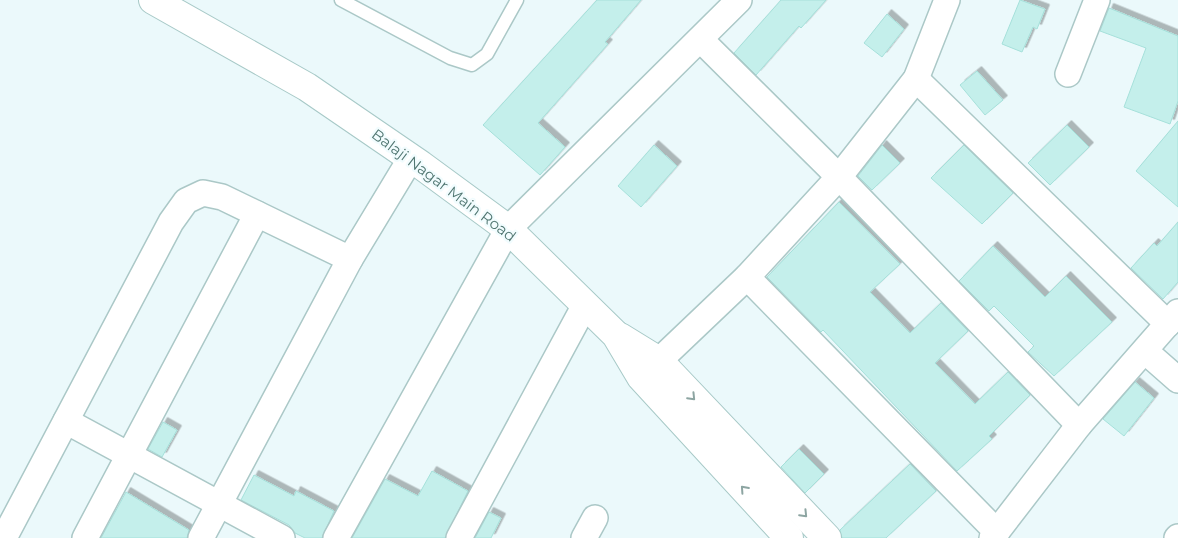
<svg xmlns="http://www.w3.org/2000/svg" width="1178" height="538" font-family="Montserrat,sans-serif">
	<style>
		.building { fill: #c4efeb; stroke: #a5e0da; filter: url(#shadow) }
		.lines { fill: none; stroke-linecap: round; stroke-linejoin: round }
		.lane-casing { stroke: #abc8c7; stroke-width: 15 }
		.street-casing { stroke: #abc8c7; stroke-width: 28 }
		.secondary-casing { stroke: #a7c9c7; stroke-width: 30 }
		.lane { stroke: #fff; stroke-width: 12 }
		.street { stroke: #fff; stroke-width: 25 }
		.secondary { stroke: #fff; stroke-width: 28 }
		.oneway { stroke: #8da5a2 }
		.labels { text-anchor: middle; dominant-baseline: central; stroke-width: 4.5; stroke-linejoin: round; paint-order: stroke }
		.street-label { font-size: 15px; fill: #4f7570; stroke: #f1fcfe }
	</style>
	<defs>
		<filter id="shadow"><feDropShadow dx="4.5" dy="-4.5" stdDeviation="0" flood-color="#0004"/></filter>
	</defs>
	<rect width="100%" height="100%" fill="#ebf9fb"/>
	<!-- building -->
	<g class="building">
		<path d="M 597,0 L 641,0 L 605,42 L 608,44 L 538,123 L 565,147 L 540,175 L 483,125 Z"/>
		<path d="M 781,0 L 826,0 L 801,28 L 799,26 L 756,75 L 734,53 Z"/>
		<path d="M 1020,0 L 1045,9 L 1037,29 L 1033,27 L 1022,52 L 1002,44 Z"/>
		<path d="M 1109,8 L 1178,36 L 1178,101 L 1170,124 L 1124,107 L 1146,48 L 1100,31 Z"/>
		<path d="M 887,14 L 904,29 L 882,57 L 864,43 Z"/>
		<path d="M 977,71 L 1003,100 L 985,115 L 960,85 Z"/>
		<path d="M 1178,121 L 1178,207 L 1136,171 Z"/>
		<path d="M 1067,125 L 1089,147 L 1050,185 L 1028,163 Z"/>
		<path d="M 654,145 L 677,166 L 641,207 L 618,186 Z"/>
		<path d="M 882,145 L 900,163 L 872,190 L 858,176 Z"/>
		<path d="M 964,145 L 1013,193 L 982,224 L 931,178 Z"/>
		<path d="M 839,202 L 900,264 L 870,292 L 910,333 L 941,303 L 968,331 L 935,363 L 975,404 L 1008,372 L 1030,395 L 989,436 L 992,439 L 957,471 L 823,330 L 821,332 L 767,277 Z"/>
		<path d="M 1178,222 L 1178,282 L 1163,299 L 1131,268 L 1154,243 L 1157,246 Z"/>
		<path d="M 993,246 L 1045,297 L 1066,276 L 1112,322 L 1054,376 L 1028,352 L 1034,346 L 994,306 L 989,311 L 959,281 Z"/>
		<path d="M 1135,382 L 1154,398 L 1124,436 L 1103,419 Z"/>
		<path d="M 163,422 L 177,430 L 162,457 L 148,449 Z"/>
		<path d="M 799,449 L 824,474 L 805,493 L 781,467 Z"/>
		<path d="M 910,464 L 936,491 L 886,538 L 842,538 L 840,530 Z"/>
		<path d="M 432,471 L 468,491 L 445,538 L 352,538 L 385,479 L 418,496 Z"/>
		<path d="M 254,475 L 294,496 L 296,491 L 334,511 L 322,538 L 305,538 L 295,533 L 289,525 L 241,500 Z"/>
		<path d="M 126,492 L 189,530 L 187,538 L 101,538 Z"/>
		<path d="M 489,512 L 501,518 L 491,538 L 475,538 Z"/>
	</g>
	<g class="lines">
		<defs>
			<path id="lane" d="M 341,0 L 450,58 L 472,65 L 487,54 L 517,0"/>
			<g id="street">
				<path d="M 701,40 L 839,177 L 1079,425"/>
				<path d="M 1068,74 L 1097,0"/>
				<path d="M 916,79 L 1168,324"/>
				<path d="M 747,277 L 997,532"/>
				<path d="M 1145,351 L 1178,380"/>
				<path d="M 644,375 L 747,277 L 839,177 L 916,79 L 947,0"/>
				<path d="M 66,421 L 282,538"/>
				<path d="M 4,538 L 171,222 L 186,201 L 203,193 L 222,197 L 350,259"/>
				<path d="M 85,538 L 257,214"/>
				<path d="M 201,538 L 350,259 L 411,158"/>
				<path d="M 336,538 L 508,229 L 739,0"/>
				<path d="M 459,538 L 585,305"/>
				<path d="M 584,538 L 595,518"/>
				<path d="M 992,538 L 1079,425 L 1178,312"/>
				<path d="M 1177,538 L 1178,537"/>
			</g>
			<g id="secondary">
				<path d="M 153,0 L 307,87 L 421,165 L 508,229 L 616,335 L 641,377 L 789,538"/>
				<path d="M 620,337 L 659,361 L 827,538"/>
			</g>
		</defs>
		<!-- lane casing -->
		<use href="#lane" class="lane-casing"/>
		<!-- street casing -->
		<use href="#street" class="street-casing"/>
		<!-- secondary casing -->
		<use href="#secondary" class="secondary-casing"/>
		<!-- lane -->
		<use href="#lane" class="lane"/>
		<!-- street -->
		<use href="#street" class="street"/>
		<!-- secondary -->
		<use href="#secondary" class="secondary"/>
	</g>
	<!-- one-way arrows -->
	<defs><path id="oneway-chevron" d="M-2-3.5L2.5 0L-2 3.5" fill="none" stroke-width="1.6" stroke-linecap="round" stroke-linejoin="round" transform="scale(1.25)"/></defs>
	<g class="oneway">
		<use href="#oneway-chevron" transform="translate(692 397) rotate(46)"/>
		<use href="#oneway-chevron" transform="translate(744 489) rotate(-132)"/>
		<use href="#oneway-chevron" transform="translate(804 514) rotate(46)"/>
	</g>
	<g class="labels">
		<!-- street labels -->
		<g class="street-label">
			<text transform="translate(444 185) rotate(37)">Balaji Nagar Main Road</text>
		</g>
	</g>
</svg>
